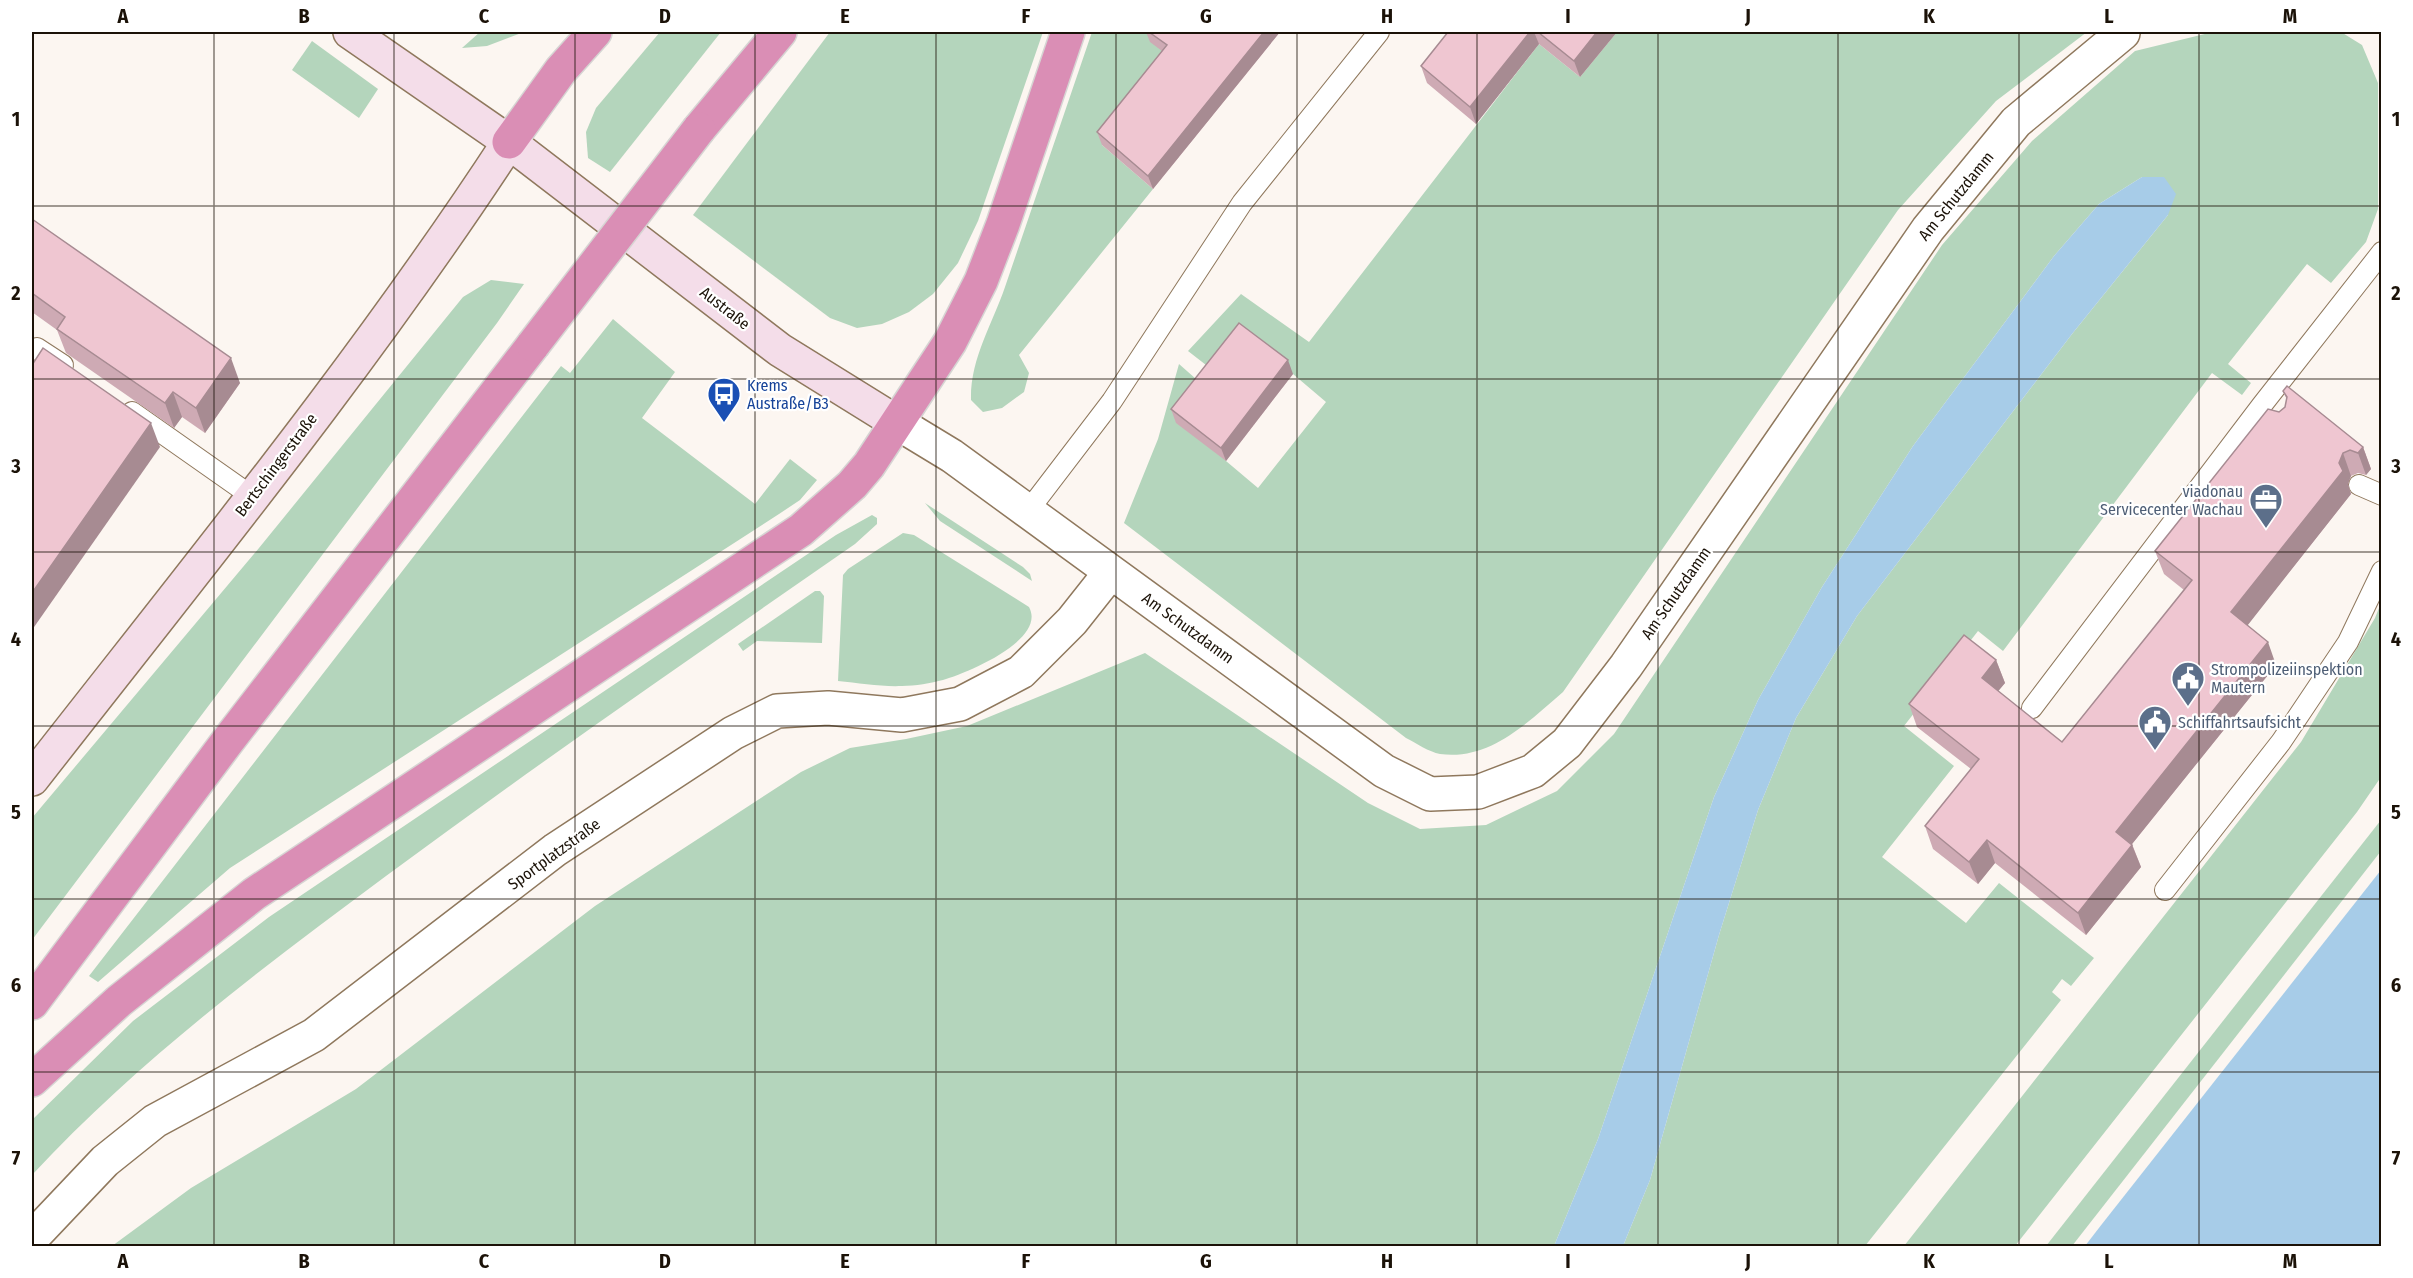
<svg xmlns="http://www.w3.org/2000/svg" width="2413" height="1278" font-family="'Fira Sans Condensed',sans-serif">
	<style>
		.green { fill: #b4d5bc }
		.water { fill: #a7cce8 }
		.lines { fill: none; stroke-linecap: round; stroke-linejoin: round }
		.lane-casing { stroke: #8f785d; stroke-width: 22 }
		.street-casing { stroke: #8f785d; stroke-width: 36 }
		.secondary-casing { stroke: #8f785d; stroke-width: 36 }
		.highway-casing { stroke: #d6d4d3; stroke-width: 36 }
		.lane { stroke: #fff; stroke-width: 20 }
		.street { stroke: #fff; stroke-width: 33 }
		.secondary { stroke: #f4dde9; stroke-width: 33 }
		.highway { stroke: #da8eb5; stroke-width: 33 }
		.highway-bridge-casing { stroke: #d6d4d3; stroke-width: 36; stroke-linecap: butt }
		.highway-bridge { stroke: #da8eb5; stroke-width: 33 }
		.wall { fill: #ceaab4 }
		.shaded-wall { fill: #a78b92 }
		.building { fill: #efc6d1; stroke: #a78b92; stroke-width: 1.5 }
		.grid { fill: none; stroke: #1b1208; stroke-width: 1.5; stroke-opacity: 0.55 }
		.labels { text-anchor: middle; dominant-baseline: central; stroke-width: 4.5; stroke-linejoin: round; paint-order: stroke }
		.street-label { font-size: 16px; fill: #1b1208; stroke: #fff }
		.transit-label { font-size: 16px; fill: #164399; stroke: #fff; text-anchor: start }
		.service-label { font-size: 16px; fill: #4e5e75; stroke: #fff; text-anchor: start }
		.neatline { fill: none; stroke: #1b1208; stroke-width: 2 }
		.grid-label { font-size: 20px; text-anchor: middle; font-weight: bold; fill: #1b1208 }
	</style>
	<rect width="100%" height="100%" fill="#fcf6f1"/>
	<!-- green -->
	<g class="green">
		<path d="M 480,32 L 524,32 L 487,46 L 462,48 Z"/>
		<path d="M 660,32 L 721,32 L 610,172 L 588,158 L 586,132 L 596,108 Z"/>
		<path d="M 830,32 L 1043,32 L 978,221 L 958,263 L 933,294 L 909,312 L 882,324 L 857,328 L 830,318 L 693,215 Z"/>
		<path d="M 1092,32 L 1158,32 L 1172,58 L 1102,145 L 1153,189 L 1019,355 L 1029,373 L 1024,392 L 1002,408 L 983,412 L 971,400 C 970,359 992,325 1005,287 C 1034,202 1063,117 1092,32 Z"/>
		<path d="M 1617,32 L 2087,32 L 1996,101 L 1898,210 L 1563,692 C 1528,722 1490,761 1440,754 C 1429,752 1416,743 1406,738 L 1124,523 L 1158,439 L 1179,364 L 1204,386 L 1226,461 L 1258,488 L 1326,402 L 1293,374 L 1215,372 L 1188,351 L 1241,294 L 1309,342 L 1539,44 L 1580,77 Z"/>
		<path d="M 2213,32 L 2341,32 L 2362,45 L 2378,83 L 2378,209 L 2366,242 L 2331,283 L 2307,264 L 2228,364 L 2251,383 L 2242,395 L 2212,373 L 2003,651 L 1978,631 L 1904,726 L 1954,766 L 1882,857 L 1966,923 L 1999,883 L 2094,958 L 2071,986 L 2062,979 L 2052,992 L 2061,1000 L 1865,1246 L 1623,1246 L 1650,1180 L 1719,935 L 1758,810 L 1796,718 L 1857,616 L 2072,334 L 2168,215 L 2142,177 L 2099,204 L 2054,256 L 1913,446 L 1822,587 L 1758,700 L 1714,797 L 1598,1139 L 1554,1246 L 112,1246 L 191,1188 L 356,1089 L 595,906 L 801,772 L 850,748 L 906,739 L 967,726 L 1145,653 L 1368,803 L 1420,829 L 1486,825 L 1557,791 L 1614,734 L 1942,245 L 2032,141 L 2135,51 Z"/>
		<path d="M 312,41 L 378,89 L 359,118 L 292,70 Z"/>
		<path d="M 491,280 L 524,284 L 497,323 L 32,940 L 32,818 L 259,548 L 463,297 Z"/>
		<path d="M 613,319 L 675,372 L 642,418 L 755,504 L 790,459 L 817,480 L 800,500 L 779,514 L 230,868 L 98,982 L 89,976 L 561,366 L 570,373 Z"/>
		<path d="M 925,503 L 1023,567 L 1030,574 L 1032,581 L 940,521 Z"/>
		<path d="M 872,515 L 877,518 L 877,524 L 855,544 C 698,653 540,762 386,876 C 262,968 138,1061 32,1175 L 32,1120 L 133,1021 L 269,917 L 836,535 Z"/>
		<path d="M 903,533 L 914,535 L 1029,607 C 1047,640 967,673 943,680 C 931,683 915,686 902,686 C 882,687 859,683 838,681 L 843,575 L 848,569 Z"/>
		<path d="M 815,591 L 820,591 L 824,596 L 822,643 L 757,641 L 743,651 L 738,644 Z"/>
		<path d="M 2381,603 L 2381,777 L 2357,812 L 2015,1246 L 1904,1246 L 2301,742 L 2375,618 Z"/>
		<path d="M 2381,820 L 2381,851 L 2072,1246 L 2046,1246 Z"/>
	</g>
	<!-- water -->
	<g class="water">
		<path d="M 2142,177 L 2164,177 L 2176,194 L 2168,215 L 2072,334 L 1857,616 L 1796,718 L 1758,810 L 1719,935 L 1650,1180 L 1623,1246 L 1554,1246 L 1598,1139 L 1714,797 L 1758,700 L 1822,587 L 1913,446 L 2054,256 L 2099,204 Z"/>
		<path d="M 2381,870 L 2381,1246 L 2085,1246 L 2102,1224 Z"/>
	</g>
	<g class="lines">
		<defs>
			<g id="lane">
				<path d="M 32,350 L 37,348 L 63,365"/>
				<path d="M 132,412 L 253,497"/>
				<path d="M 2359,485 L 2382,495"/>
				<path d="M 1028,511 L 1112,401 L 1242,203 L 1379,32"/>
				<path d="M 2032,708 L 2262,405 L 2382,252"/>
				<path d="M 2165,890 L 2281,742 L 2348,642 L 2382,571"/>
			</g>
			<g id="street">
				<path d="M 896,422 L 952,456 L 1384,771 L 1430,794 L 1478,792 L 1533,771 L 1567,743 L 1626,666 L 1928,229 L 2016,122 L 2123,33"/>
				<path d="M 32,1238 L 105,1161 L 155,1121 L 314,1035 L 555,850 L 733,733 L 777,711 L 828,708 L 902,715 L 960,704 L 1021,672 L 1072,621 L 1110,573"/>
			</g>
			<g id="secondary">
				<path d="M 350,32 L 509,142 L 780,350 L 896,422"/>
				<path d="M 32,779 C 195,570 364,364 509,142"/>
			</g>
			<g id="highway">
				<path d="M 699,129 L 780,32"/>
				<path d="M 509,142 L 561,70 L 595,32"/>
				<path d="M 32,1003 L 227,742 L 533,345"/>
				<path d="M 32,1080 L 119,1001 L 254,894 L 801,530 L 852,485 L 869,465 L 950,342 L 981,281 L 1003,224 L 1068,32"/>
			</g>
		</defs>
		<!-- lane casing -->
		<use href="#lane" class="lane-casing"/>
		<!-- street casing -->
		<use href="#street" class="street-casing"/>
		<!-- secondary casing -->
		<use href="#secondary" class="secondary-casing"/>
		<!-- highway casing -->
		<use href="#highway" class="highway-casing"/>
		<!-- lane -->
		<use href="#lane" class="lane"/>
		<!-- street -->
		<use href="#street" class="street"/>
		<!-- secondary -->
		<use href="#secondary" class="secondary"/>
		<!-- highway -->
		<use href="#highway" class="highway"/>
		<defs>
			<path id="highway-bridge" d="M 533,345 L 699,129"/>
		</defs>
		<!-- highway-bridge casing -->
		<use href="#highway-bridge" class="highway-bridge-casing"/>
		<!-- highway-bridge -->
		<use href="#highway-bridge" class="highway-bridge"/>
	</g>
	<!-- wall -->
	<g class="wall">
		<path d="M 1146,32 L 1280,32 L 1153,189 L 1102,145 L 1097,132 L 1162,51 L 1150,42 Z"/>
		<path d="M 1448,32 L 1617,32 L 1580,77 L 1539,44 L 1476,124 L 1427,83 L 1421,66 Z"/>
		<path d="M 32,219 L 240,383 L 205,433 L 182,417 L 174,428 L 66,353 L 57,330 L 32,312 Z"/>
		<path d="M 1293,374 L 1226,461 L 1176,423 L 1171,409 Z"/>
		<path d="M 2283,391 L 2363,447 L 2371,469 L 2366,475 L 2358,473 L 2351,476 L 2348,484 L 2351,494 L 2247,625 L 2276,665 L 2132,844 L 2141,867 L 2086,935 L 1995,863 L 1978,884 L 1933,849 L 1925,826 L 1971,769 L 1917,727 L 1909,704 L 1996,660 L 2005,683 L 1998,691 L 2062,742 L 2184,590 L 2164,574 L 2155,551 L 2279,412 L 2285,407 L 2287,400 Z"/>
	</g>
	<!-- shaded-wall -->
	<g class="shaded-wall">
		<path d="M 1264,32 L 1280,32 L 1153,189 L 1148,176 Z"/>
		<path d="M 1530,32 L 1534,32 L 1539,44 L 1476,124 L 1470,107 Z"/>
		<path d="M 1597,32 L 1617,32 L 1580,77 L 1574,61 Z"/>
		<path d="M 231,358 L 240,383 L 205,433 L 196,408 Z"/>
		<path d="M 1288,360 L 1293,374 L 1226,461 L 1221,448 Z"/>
		<path d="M 173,392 L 182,417 L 174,428 L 165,403 Z"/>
		<path d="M 151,423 L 160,447 L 32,630 L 32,593 Z"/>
		<path d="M 2363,447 L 2371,469 L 2366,475 L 2358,453 Z"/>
		<path d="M 2343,453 L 2351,476 L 2348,484 L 2351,494 L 2240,635 L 2231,612 L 2339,463 Z"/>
		<path d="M 2268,642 L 2276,665 L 2124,854 L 2116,832 Z"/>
		<path d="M 1996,660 L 2005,683 L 1990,701 L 1982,678 Z"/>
		<path d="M 1987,840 L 1995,863 L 1978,884 L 1969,862 Z"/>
		<path d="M 2132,845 L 2141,867 L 2086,935 L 2078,913 Z"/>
	</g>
	<!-- building -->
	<g class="building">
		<path d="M 1149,32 L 1264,32 L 1148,176 L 1097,132 L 1167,45 Z"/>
		<path d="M 1448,32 L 1530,32 L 1470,107 L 1421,66 Z"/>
		<path d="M 1538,32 L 1597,32 L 1574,61 Z"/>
		<path d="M 32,219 L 231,358 L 196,408 L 173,392 L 165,403 L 57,329 L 65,317 L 32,293 Z"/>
		<path d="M 1239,323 L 1288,360 L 1221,448 L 1171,409 Z"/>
		<path d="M 43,348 L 151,423 L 32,593 L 32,365 Z"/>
		<path d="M 2287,386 L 2363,447 L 2358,453 L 2350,450 L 2343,453 L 2339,463 L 2343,471 L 2231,612 L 2268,642 L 2116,832 L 2132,845 L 2078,913 L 1987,840 L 1969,862 L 1925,826 L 1979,759 L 1909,704 L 1964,635 L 1996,660 L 1982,678 L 2062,742 L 2192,580 L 2155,551 L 2268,409 L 2279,412 L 2285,407 L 2287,397 L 2283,391 Z"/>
	</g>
	<!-- grid -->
	<path class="grid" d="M 214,32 L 214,1246M 394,32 L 394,1246M 575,32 L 575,1246M 755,32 L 755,1246M 936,32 L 936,1246M 1116,32 L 1116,1246M 1297,32 L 1297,1246M 1477,32 L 1477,1246M 1658,32 L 1658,1246M 1838,32 L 1838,1246M 2019,32 L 2019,1246M 2199,32 L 2199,1246M 32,206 L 2382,206M 32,379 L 2382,379M 32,552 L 2382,552M 32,726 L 2382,726M 32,899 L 2382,899M 32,1072 L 2382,1072"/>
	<!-- icons -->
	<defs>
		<symbol id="bus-pin" viewBox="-11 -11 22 30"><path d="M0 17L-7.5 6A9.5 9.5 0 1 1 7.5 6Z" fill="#1a4fb4" stroke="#fff"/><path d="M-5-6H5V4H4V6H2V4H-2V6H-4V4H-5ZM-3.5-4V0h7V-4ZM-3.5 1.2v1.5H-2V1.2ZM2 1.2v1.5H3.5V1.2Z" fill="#fff"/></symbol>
		<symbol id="office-pin" viewBox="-11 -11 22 30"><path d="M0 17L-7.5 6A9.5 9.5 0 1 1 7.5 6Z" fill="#5c6f8a" stroke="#fff"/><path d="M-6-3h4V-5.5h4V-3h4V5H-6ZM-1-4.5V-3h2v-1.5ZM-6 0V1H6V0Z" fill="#fff"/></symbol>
		<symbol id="civic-pin" viewBox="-11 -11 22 30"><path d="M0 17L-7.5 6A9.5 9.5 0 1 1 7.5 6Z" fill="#5c6f8a" stroke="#fff"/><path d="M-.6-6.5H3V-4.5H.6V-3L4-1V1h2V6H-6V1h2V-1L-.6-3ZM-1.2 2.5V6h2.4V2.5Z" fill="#fff"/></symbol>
	</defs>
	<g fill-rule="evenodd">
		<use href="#bus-pin" x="705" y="375" width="38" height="52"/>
		<use href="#office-pin" x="2247" y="481" width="38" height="52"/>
		<use href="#civic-pin" x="2169" y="659" width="38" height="52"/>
		<use href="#civic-pin" x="2136" y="703" width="38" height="52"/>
	</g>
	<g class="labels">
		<!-- street labels -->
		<g class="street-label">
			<text transform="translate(1956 196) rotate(-51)">Am Schutzdamm</text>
			<text transform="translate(725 308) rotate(38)">Austraße</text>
			<text transform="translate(276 465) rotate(-53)">Bertschingerstraße</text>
			<text transform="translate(1676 593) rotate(-55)">Am Schutzdamm</text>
			<text transform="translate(1188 628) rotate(36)">Am Schutzdamm</text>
			<text transform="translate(554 854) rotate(-36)">Sportplatzstraße</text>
		</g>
		<!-- transit labels -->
		<g class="transit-label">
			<text x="747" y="385">Krems<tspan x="747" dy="18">Austraße/B3</tspan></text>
		</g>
		<!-- service labels -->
		<g class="service-label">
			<text x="2243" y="491" text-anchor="end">viadonau<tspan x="2243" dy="18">Servicecenter Wachau</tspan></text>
			<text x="2211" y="669">Strompolizeiinspektion<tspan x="2211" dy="18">Mautern</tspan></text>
			<text x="2178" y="722">Schiffahrtsaufsicht</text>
		</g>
	</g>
	<!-- border -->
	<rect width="2413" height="1278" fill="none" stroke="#ffffff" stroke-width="66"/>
	<rect x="33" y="33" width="2347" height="1212" class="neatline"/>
	<g class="grid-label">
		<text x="123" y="23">A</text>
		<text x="304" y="23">B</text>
		<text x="484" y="23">C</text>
		<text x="665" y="23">D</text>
		<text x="845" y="23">E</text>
		<text x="1026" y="23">F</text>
		<text x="1206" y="23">G</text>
		<text x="1387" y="23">H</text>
		<text x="1568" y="23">I</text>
		<text x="1748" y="23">J</text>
		<text x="1929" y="23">K</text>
		<text x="2109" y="23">L</text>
		<text x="2290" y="23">M</text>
		<text x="16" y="126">1</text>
		<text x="2396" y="126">1</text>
		<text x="16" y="300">2</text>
		<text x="2396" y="300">2</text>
		<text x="16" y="473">3</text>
		<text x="2396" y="473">3</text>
		<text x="16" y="646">4</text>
		<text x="2396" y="646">4</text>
		<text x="16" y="819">5</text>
		<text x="2396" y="819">5</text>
		<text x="16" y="992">6</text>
		<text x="2396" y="992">6</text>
		<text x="16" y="1165">7</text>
		<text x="2396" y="1165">7</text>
		<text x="123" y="1268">A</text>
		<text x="304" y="1268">B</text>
		<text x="484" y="1268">C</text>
		<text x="665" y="1268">D</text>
		<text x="845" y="1268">E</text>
		<text x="1026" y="1268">F</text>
		<text x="1206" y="1268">G</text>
		<text x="1387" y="1268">H</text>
		<text x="1568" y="1268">I</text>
		<text x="1748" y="1268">J</text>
		<text x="1929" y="1268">K</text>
		<text x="2109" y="1268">L</text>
		<text x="2290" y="1268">M</text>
	</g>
</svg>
